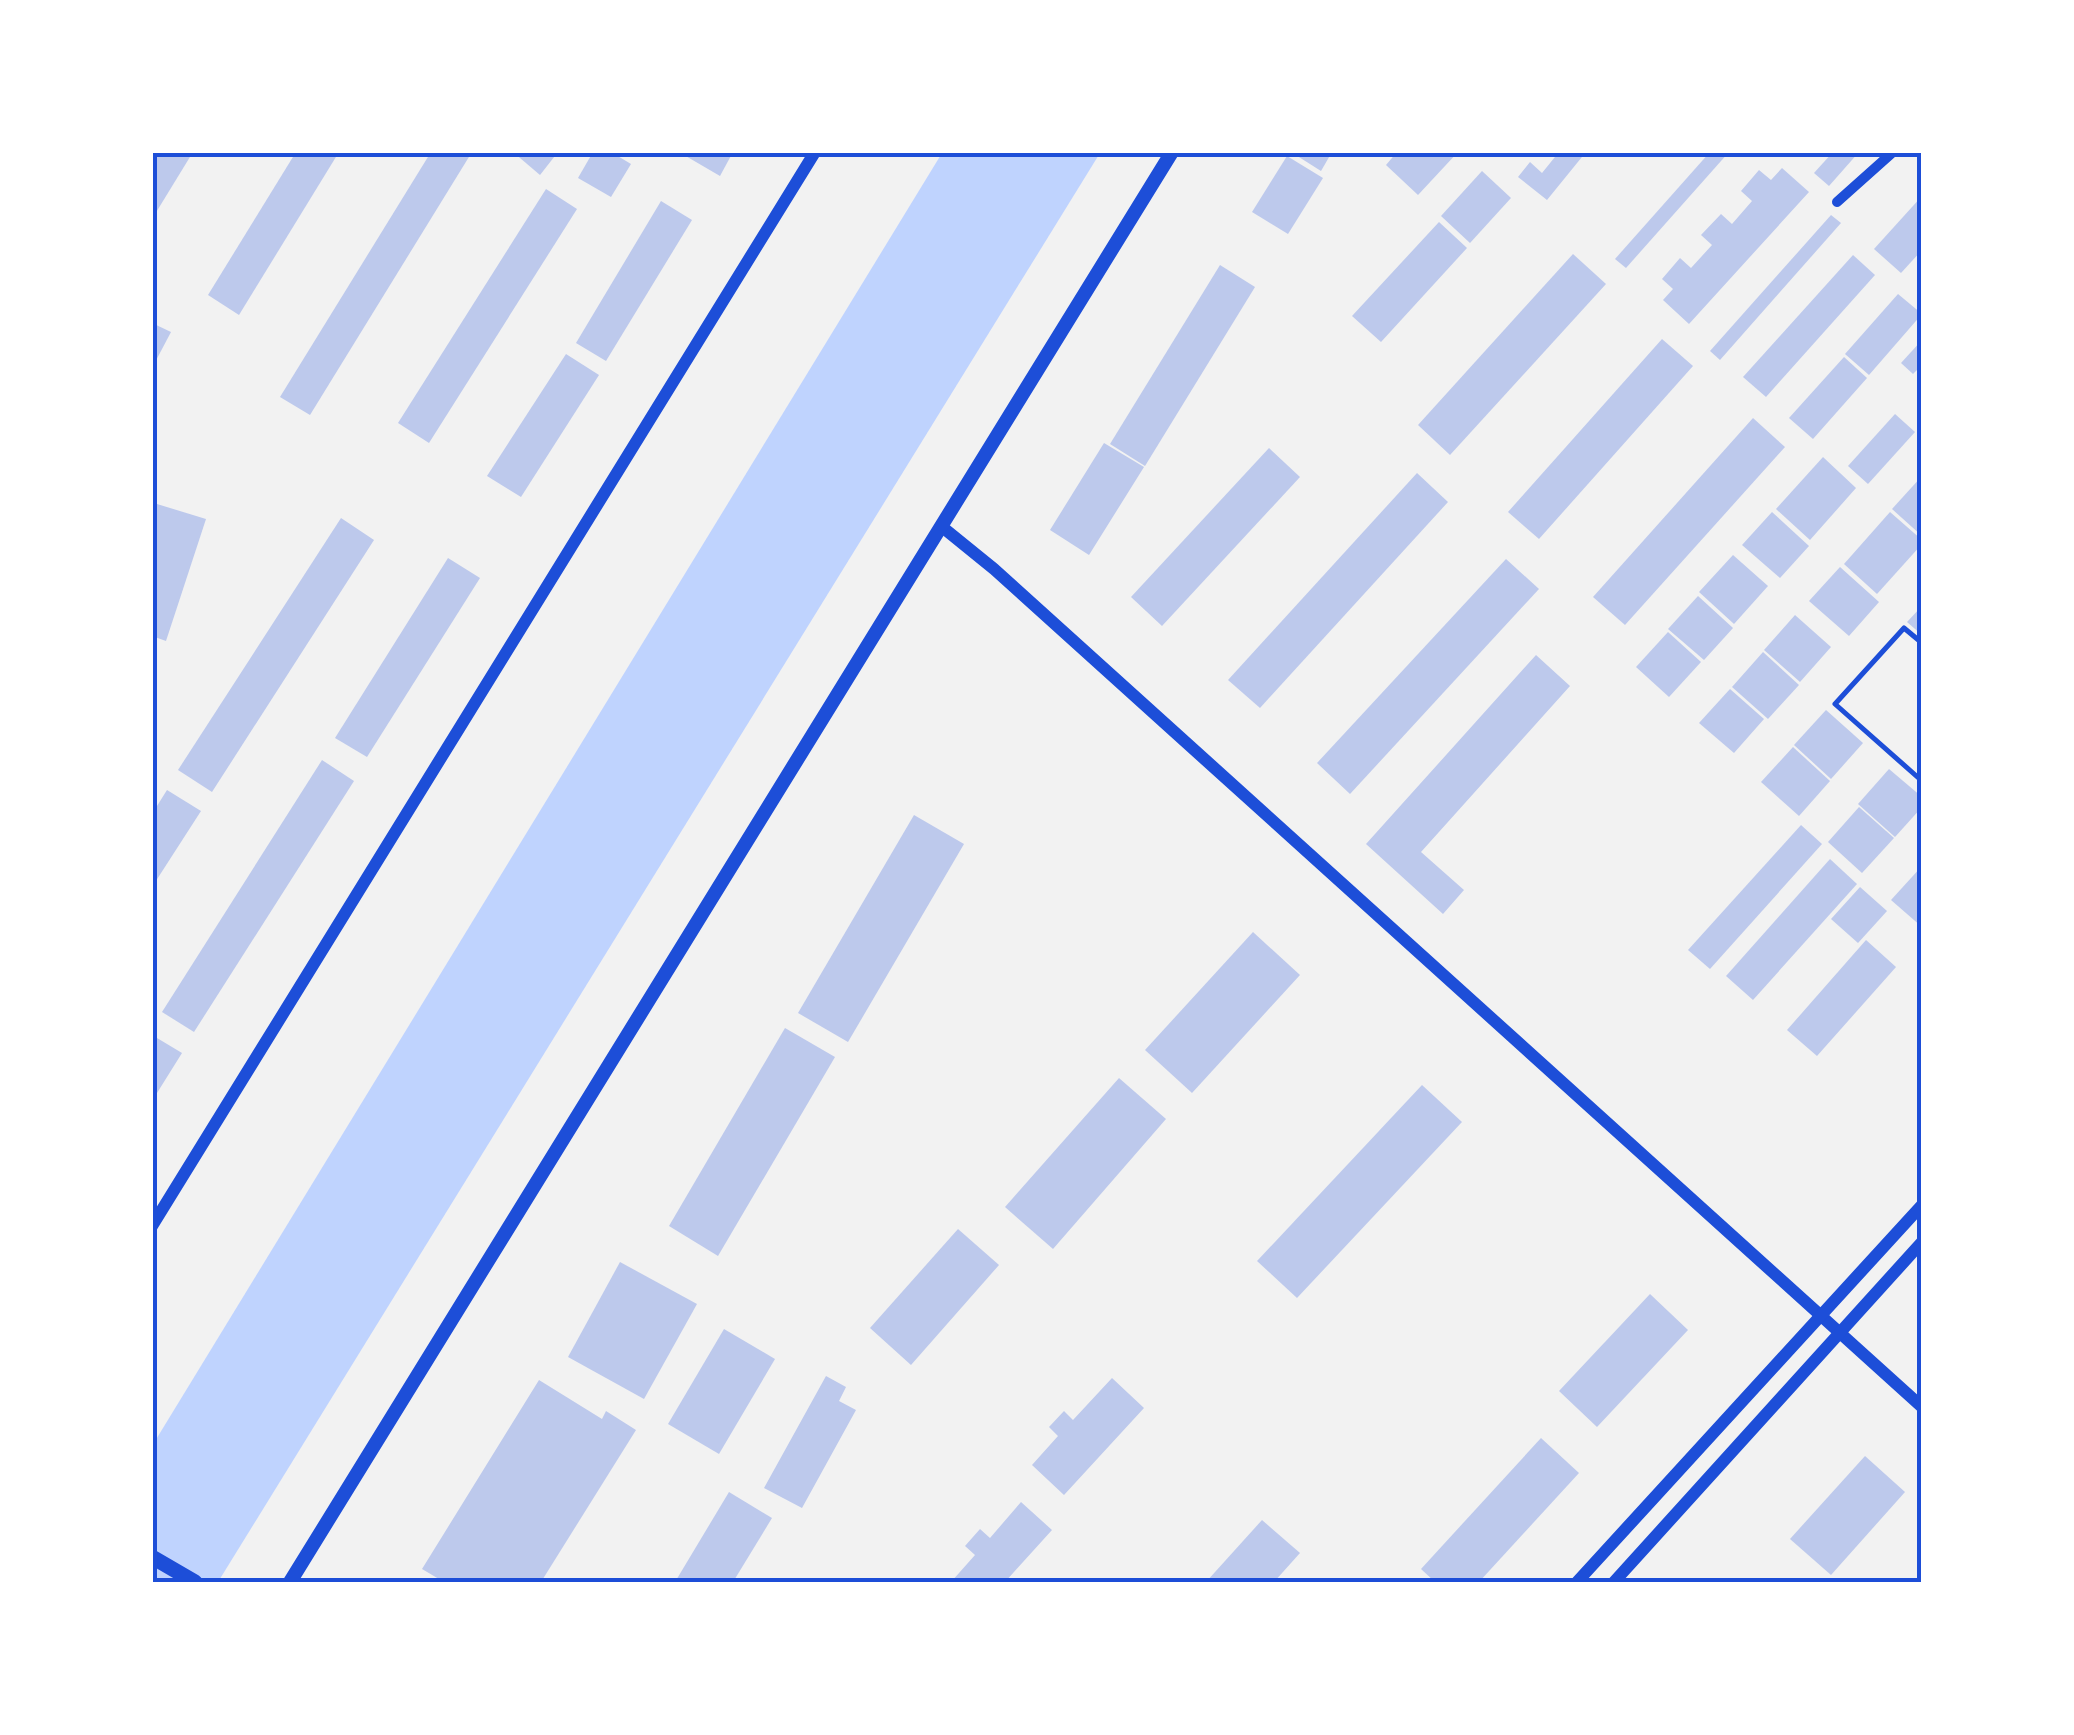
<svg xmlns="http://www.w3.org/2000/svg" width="2074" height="1735" font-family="Karla,sans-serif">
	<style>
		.water { fill: #bfd3fe }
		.building { fill: #bdc9ec }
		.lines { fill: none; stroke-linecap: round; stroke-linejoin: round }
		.service { stroke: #1d4ed8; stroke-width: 5 }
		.minor { stroke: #1d4ed8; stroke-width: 10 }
		.tertiary { stroke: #1d4ed8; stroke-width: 12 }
		.secondary { stroke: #1d4ed8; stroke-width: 14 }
		.primary { stroke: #1d4ed8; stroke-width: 15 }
		.neatline { fill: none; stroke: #1d4ed8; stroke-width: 4 }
	</style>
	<rect width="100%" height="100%" fill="#f2f2f2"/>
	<!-- water -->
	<path class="water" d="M 942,153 L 1100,153 L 218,1582 L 153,1582 L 152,1446 Z"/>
	<!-- building -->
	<g class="building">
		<path d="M 152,152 L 193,152 L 152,219 Z"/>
		<path d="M 296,152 L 339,152 L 239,315 L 208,295 Z"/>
		<path d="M 431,152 L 472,152 L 310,415 L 280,397 Z"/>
		<path d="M 513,152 L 558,152 L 540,175 Z"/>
		<path d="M 593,152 L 611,152 L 631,164 L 611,197 L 578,178 Z"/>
		<path d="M 686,152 L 733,152 L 720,176 L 684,155 Z"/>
		<path d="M 1291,152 L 1332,152 L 1321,171 Z"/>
		<path d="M 1397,152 L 1458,152 L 1418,195 L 1386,165 Z"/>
		<path d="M 1559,152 L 1586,152 L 1547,200 L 1518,177 L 1530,162 L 1542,173 Z"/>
		<path d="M 1710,152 L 1729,152 L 1626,268 L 1615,259 Z"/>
		<path d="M 1833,152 L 1859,152 L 1829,186 L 1814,173 Z"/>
		<path d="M 1287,156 L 1323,178 L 1288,234 L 1252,212 Z"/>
		<path d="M 1782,168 L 1809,192 L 1689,324 L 1663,300 L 1673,289 L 1662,279 L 1680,258 L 1691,268 L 1712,245 L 1701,235 L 1721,214 L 1732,224 L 1752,201 L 1741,191 L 1759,170 L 1771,180 Z"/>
		<path d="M 1482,171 L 1511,198 L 1470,243 L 1441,216 Z"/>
		<path d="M 546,189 L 577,209 L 429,443 L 398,423 Z"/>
		<path d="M 1922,196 L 1922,250 L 1901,273 L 1874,249 Z"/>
		<path d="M 661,201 L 692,220 L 606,361 L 576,343 Z"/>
		<path d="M 1831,215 L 1841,223 L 1720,360 L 1710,351 Z"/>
		<path d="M 1439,222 L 1467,248 L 1381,342 L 1352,316 Z"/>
		<path d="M 1573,254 L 1606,284 L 1450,455 L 1418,425 Z"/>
		<path d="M 1853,255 L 1875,275 L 1766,397 L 1743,377 Z"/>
		<path d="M 1220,265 L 1255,287 L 1145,466 L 1110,444 Z"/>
		<path d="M 1898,294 L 1922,314 L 1869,375 L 1845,354 Z"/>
		<path d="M 152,323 L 171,332 L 152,368 Z"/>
		<path d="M 1662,339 L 1693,366 L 1539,539 L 1508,512 Z"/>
		<path d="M 1922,340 L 1922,365 L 1913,374 L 1901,363 Z"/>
		<path d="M 566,354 L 599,375 L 521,497 L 487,476 Z"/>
		<path d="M 1844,357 L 1867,378 L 1813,439 L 1789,418 Z"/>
		<path d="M 1895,414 L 1915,432 L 1868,484 L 1848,466 Z"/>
		<path d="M 1753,418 L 1785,447 L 1625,625 L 1593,597 Z"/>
		<path d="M 1104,443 L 1144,467 L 1089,555 L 1050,530 Z"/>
		<path d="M 1269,448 L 1300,477 L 1162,626 L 1131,597 Z"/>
		<path d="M 1823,457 L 1856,488 L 1810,540 L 1776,509 Z"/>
		<path d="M 1417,473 L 1448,502 L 1260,708 L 1228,680 Z"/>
		<path d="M 1922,476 L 1922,536 L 1892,509 Z"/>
		<path d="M 157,504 L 206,519 L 166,641 L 152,636 L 152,516 Z"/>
		<path d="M 1772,512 L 1809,546 L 1780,578 L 1742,545 Z"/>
		<path d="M 1890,512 L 1922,540 L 1922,544 L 1877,594 L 1844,564 Z"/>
		<path d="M 341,518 L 374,540 L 212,792 L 178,770 Z"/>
		<path d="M 1733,555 L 1768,586 L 1734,624 L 1699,592 Z"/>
		<path d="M 448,558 L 480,578 L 367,757 L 335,738 Z"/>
		<path d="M 1506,559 L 1539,589 L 1350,794 L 1317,763 Z"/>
		<path d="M 1840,567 L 1879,602 L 1849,636 L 1809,601 Z"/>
		<path d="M 1698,596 L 1733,628 L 1704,660 L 1668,629 Z"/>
		<path d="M 1922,606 L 1922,635 L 1907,622 Z"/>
		<path d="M 1795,615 L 1831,647 L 1800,682 L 1764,650 Z"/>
		<path d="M 1668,632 L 1701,662 L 1669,697 L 1636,667 Z"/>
		<path d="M 1763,652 L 1799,685 L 1768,719 L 1732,687 Z"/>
		<path d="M 1536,655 L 1570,686 L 1421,852 L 1464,890 L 1443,914 L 1366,844 Z"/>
		<path d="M 1730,689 L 1764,719 L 1734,753 L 1699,723 Z"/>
		<path d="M 1826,710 L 1863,743 L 1831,779 L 1794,745 Z"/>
		<path d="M 1793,747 L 1830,781 L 1799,816 L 1761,782 Z"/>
		<path d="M 322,760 L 354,781 L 194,1032 L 162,1012 Z"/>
		<path d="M 1889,769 L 1922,797 L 1922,807 L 1895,837 L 1858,804 Z"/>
		<path d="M 167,790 L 201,811 L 152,887 L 152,814 Z"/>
		<path d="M 1859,807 L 1894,838 L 1862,873 L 1828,842 Z"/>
		<path d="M 914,815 L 964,844 L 848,1042 L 798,1013 Z"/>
		<path d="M 1801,825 L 1822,844 L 1710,969 L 1688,950 Z"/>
		<path d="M 1830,859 L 1857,884 L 1753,1000 L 1726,976 Z"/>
		<path d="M 1922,866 L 1922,927 L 1891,900 Z"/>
		<path d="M 1860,887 L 1887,911 L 1858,943 L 1831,919 Z"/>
		<path d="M 1253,932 L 1300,975 L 1192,1093 L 1145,1050 Z"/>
		<path d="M 1866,940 L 1896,967 L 1817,1056 L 1787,1030 Z"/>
		<path d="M 785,1028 L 835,1057 L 718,1256 L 669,1226 Z"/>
		<path d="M 152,1035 L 182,1053 L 152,1101 Z"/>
		<path d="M 1119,1078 L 1166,1119 L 1053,1249 L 1005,1207 Z"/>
		<path d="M 1422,1085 L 1462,1122 L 1297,1298 L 1257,1261 Z"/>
		<path d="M 958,1229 L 999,1265 L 911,1365 L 870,1328 Z"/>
		<path d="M 620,1262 L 697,1304 L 644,1399 L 568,1357 Z"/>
		<path d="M 1650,1294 L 1688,1330 L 1597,1427 L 1559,1391 Z"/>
		<path d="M 724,1329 L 775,1359 L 719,1454 L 668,1424 Z"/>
		<path d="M 826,1376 L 846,1387 L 839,1401 L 856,1410 L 802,1508 L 764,1488 Z"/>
		<path d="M 1112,1378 L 1144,1408 L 1064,1495 L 1032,1465 L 1058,1436 L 1049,1427 L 1064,1411 L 1073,1420 Z"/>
		<path d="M 539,1380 L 602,1419 L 606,1411 L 636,1430 L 541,1582 L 444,1582 L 422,1569 Z"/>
		<path d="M 1541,1438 L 1579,1473 L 1479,1582 L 1435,1582 L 1421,1569 Z"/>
		<path d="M 1865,1456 L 1905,1492 L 1831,1575 L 1790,1539 Z"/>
		<path d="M 729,1492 L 772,1518 L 733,1582 L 675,1582 Z"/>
		<path d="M 1021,1502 L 1052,1530 L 1005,1582 L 951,1582 L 975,1555 L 965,1546 L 980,1529 L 990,1538 Z"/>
		<path d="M 1262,1520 L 1300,1553 L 1274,1582 L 1206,1582 Z"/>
	</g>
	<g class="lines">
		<!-- service -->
		<path class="service" d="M 1922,643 L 1904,628 L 1835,704 L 1922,781"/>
		<!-- minor -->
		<path class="minor" d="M 1837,202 L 1893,152"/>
		<!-- tertiary -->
		<g class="tertiary">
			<path d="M 941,526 L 994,569 L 1922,1407"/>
			<path d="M 152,1226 L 815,152"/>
			<path d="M 1577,1582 L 1922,1205"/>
			<path d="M 1614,1582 L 1922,1242"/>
		</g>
		<!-- secondary -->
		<path class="secondary" d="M 290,1582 L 1172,152"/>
		<!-- primary -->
		<path class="primary" d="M 152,1557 L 195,1582"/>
	</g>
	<!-- border -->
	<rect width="2074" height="1735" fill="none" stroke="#ffffff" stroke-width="310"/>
	<rect x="155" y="155" width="1764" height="1425" class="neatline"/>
</svg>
